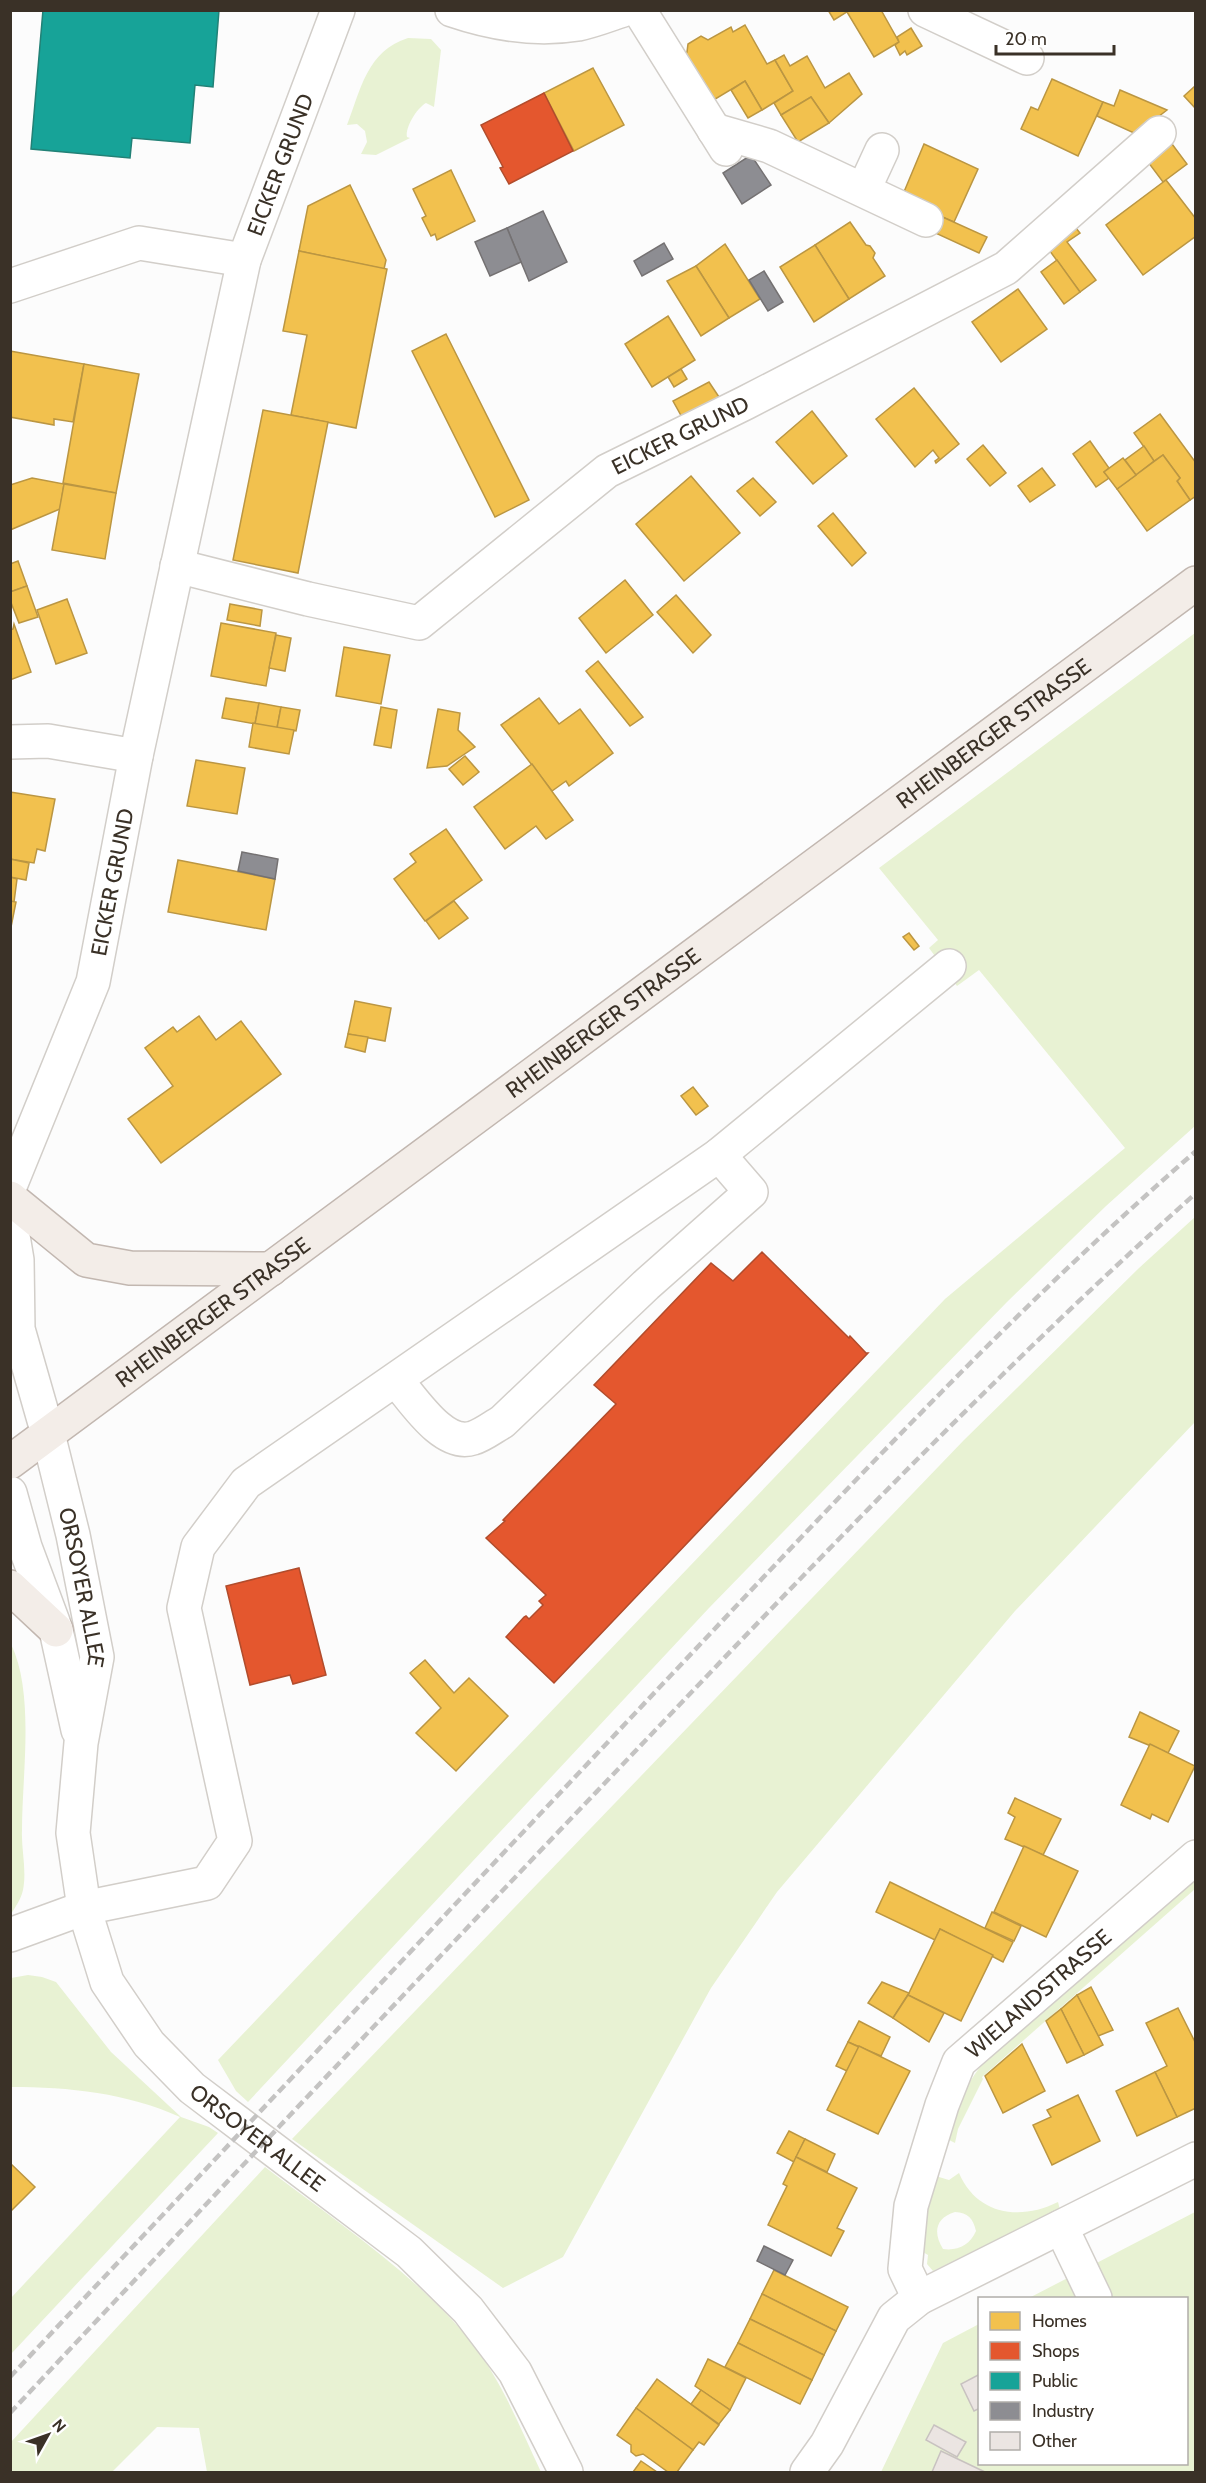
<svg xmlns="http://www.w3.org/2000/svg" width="1206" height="2483" font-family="Cabin,sans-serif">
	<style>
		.green { fill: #e8f2d3; fill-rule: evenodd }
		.homes { fill: #f2c14e; stroke: #bb9642; stroke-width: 1.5 }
		.shops { fill: #e4572e; stroke: #b14c2c; stroke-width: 1.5 }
		.public { fill: #17a398; stroke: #228176; stroke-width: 1.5 }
		.industry { fill: #8d8d92; stroke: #747172; stroke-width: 1.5 }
		.building { fill: #ebe5e2; stroke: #c8c2c0; stroke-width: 1.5 }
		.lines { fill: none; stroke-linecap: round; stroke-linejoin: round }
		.minor-casing { stroke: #d2cec9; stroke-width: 36 }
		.major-casing { stroke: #c2b7b0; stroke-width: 36 }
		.minor { stroke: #fff; stroke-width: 33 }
		.major { stroke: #f3ede8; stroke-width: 33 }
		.rail { stroke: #c4c3c2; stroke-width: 4.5; stroke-dasharray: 9 4.5; stroke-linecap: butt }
		.labels { text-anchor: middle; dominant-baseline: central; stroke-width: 6; stroke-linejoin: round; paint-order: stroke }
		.street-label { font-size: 22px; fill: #3a3127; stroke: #fff }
	</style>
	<rect width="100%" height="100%" fill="#fcfcfc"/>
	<!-- green -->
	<g class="green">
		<path d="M 408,38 L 431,39 L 441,50 L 434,107 L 426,103 C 417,108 405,127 407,137 L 410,138 L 376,155 L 361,154 L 367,142 L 365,131 L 357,124 L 347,125 C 361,89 367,51 408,38 Z"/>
		<path d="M 1195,633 L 1195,1126 L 1106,1206 L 1007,1302 L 709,1608 L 248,2102 L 236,2091 L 218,2060 L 945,1299 L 1125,1148 L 979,970 L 957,986 L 929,948 L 938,940 L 879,868 Z"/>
		<path d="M 1195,1217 L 1195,1422 L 1015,1611 L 777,1892 L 711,1988 L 563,2257 L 503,2288 L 292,2139 L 964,1440 L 1139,1268 Z"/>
		<path d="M 11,1644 C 35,1694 22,1774 22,1830 C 21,1849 27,1870 23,1890 C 21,1899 16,1906 11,1914 Z"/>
		<path d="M 1195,1877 L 1195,1889 L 982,2077 L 983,2079 L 958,2129 L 955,2143 L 945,2138 C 957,2108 967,2080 989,2056 Z"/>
		<path d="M 28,1975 L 42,1977 L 56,1982 L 111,2052 L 181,2117 L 209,2127 L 218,2133 L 11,2354 L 11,2298 L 180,2117 C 127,2093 69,2087 11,2087 L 11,1978 Z"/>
		<path d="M 265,2167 C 335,2221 418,2275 473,2344 C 502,2382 521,2429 541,2472 L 207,2472 L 199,2428 L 157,2427 L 112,2472 L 11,2472 L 11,2442 Z"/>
		<path d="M 934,2172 L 939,2177 L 949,2180 L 959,2173 C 977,2215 1020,2221 1058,2202 L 1060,2210 L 933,2271 L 927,2264 L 928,2255 L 921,2251 ZM 955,2212 C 968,2213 973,2218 976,2231 C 970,2245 958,2251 943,2249 C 933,2233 935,2218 955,2212 Z"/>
		<path d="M 1195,2212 L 1195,2472 L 881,2472 L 943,2343 L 979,2324 L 980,2464 L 1186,2464 L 1186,2298 L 1029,2298 Z"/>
	</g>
	<!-- homes -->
	<g class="homes">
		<path d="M 828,10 L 850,10 L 834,20 Z"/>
		<path d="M 850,10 L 881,10 L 899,42 L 874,57 L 847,12 Z"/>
		<path d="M 745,25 L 767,64 L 775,60 L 793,91 L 762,110 L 745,81 L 712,101 L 684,54 L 687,52 L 688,44 L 701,36 L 708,40 L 731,27 L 733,32 Z"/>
		<path d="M 911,28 L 922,46 L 907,55 L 905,51 L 900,55 L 895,45 L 899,42 L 897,37 Z"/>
		<path d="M 784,55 L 790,66 L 807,56 L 825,88 L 849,73 L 862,94 L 829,123 L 811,97 L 781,115 L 774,103 L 793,91 L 775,60 Z"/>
		<path d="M 593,68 L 624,125 L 574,151 L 544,93 Z"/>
		<path d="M 1052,79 L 1103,102 L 1078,156 L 1021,129 L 1031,107 L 1038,110 Z"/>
		<path d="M 745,81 L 762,110 L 748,118 L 731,90 Z"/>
		<path d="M 1195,86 L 1196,86 L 1196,109 L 1184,96 Z"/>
		<path d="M 1120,90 L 1167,110 L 1136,134 L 1097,116 L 1103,102 L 1114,106 Z"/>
		<path d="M 811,97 L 829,123 L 798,142 L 781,115 Z"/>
		<path d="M 1169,140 L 1187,164 L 1163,182 L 1145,158 Z"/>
		<path d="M 924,144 L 978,169 L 954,222 L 901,199 Z"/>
		<path d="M 451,170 L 475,221 L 437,240 L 435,234 L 431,236 L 422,218 L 426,216 L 413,189 Z"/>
		<path d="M 1166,180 L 1196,219 L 1196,236 L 1143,275 L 1106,225 Z"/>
		<path d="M 350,185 L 386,260 L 384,269 L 299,251 L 308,206 Z"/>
		<path d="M 938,215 L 987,237 L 979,253 L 931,231 Z"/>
		<path d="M 850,222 L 866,245 L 870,246 L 875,253 L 873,258 L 885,276 L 849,299 L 815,245 Z"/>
		<path d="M 1072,223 L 1080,233 L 1067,242 L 1096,280 L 1080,292 L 1044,243 Z"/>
		<path d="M 725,244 L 760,299 L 729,318 L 696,266 Z"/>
		<path d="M 815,245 L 849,299 L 814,322 L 780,267 Z"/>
		<path d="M 299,251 L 387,269 L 356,428 L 291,415 L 307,335 L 283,331 Z"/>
		<path d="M 1057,260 L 1080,292 L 1064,304 L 1041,272 Z"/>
		<path d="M 696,266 L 729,318 L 701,336 L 667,281 Z"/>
		<path d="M 1018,289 L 1047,329 L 1001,362 L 972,322 Z"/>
		<path d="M 668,316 L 695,360 L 652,387 L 625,344 Z"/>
		<path d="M 446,334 L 529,500 L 495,517 L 412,351 Z"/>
		<path d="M 10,351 L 84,364 L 73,422 L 54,419 L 54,425 L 10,417 Z"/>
		<path d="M 84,364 L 139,374 L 116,493 L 63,483 Z"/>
		<path d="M 681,369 L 687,379 L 674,387 L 668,377 Z"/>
		<path d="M 709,382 L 721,400 L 683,419 L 673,401 Z"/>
		<path d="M 914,388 L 959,444 L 936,463 L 935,461 L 939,458 L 933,450 L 915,467 L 876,419 Z"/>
		<path d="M 263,410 L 328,422 L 298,573 L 233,560 Z"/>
		<path d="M 812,411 L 847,456 L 813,484 L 776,442 Z"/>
		<path d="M 1160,414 L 1196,463 L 1196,496 L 1190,500 L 1177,481 L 1180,478 L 1163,455 L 1154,461 L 1134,433 Z"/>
		<path d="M 1090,441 L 1109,468 L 1104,472 L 1109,478 L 1096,487 L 1073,454 Z"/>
		<path d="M 983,445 L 1006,473 L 990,486 L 967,459 Z"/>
		<path d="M 1144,446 L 1154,461 L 1136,475 L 1125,460 Z"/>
		<path d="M 1163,455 L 1180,478 L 1177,481 L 1190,500 L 1147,531 L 1117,489 Z"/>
		<path d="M 1123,458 L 1136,475 L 1117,489 L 1104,472 Z"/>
		<path d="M 1042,468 L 1055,485 L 1030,502 L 1018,486 Z"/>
		<path d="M 691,476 L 740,533 L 684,581 L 636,524 Z"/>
		<path d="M 32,478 L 64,484 L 60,509 L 10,530 L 10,485 Z"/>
		<path d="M 753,478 L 776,502 L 760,516 L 737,491 Z"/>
		<path d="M 64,484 L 116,493 L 105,559 L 52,550 Z"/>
		<path d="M 833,513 L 866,553 L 852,566 L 818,526 Z"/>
		<path d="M 18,561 L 27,586 L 10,592 L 10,564 Z"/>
		<path d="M 625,580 L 653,615 L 606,653 L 579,618 Z"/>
		<path d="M 27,586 L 38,617 L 19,623 L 10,600 L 10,592 Z"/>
		<path d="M 676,595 L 711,635 L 693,653 L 657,612 Z"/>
		<path d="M 67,599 L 87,653 L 56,664 L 37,610 Z"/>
		<path d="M 230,604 L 262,610 L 260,626 L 227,620 Z"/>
		<path d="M 221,623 L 276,633 L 266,686 L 211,676 Z"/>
		<path d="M 14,624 L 31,672 L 10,680 L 10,630 L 13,629 Z"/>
		<path d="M 276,635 L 291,638 L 285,671 L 269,668 Z"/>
		<path d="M 344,647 L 390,655 L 381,704 L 336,696 Z"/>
		<path d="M 598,661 L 643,717 L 630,726 L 586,671 Z"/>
		<path d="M 226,698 L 259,703 L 255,724 L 222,718 Z"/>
		<path d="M 539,698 L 559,724 L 580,709 L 613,753 L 569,786 L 566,781 L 552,791 L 501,725 Z"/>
		<path d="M 259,703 L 281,707 L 277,728 L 255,724 Z"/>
		<path d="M 281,707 L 300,710 L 296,731 L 277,728 Z"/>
		<path d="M 381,707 L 397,710 L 391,748 L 374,745 Z"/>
		<path d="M 438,709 L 460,713 L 458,730 L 475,747 L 447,766 L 427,768 Z"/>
		<path d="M 253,723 L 294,730 L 289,754 L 249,747 Z"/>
		<path d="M 465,756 L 479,772 L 463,785 L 449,769 Z"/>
		<path d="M 196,760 L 245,768 L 237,814 L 187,806 Z"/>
		<path d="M 532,764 L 573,820 L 546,839 L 536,826 L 505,849 L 474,807 Z"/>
		<path d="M 10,792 L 55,799 L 45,851 L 37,849 L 34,863 L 10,859 Z"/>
		<path d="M 446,829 L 482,880 L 425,921 L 394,879 L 416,862 L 410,854 Z"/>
		<path d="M 10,859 L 29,863 L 26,880 L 10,877 Z"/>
		<path d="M 178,860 L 275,879 L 266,930 L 168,912 Z"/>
		<path d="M 10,877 L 17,879 L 14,902 L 10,901 Z"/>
		<path d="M 10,901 L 16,902 L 10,932 Z"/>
		<path d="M 454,901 L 468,918 L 439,939 L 426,921 Z"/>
		<path d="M 909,933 L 919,946 L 914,950 L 903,937 Z"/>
		<path d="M 355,1001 L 391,1008 L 385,1041 L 348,1034 Z"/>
		<path d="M 199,1016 L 216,1040 L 241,1021 L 281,1074 L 161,1163 L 128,1119 L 173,1086 L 145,1048 L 173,1027 L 177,1032 Z"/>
		<path d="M 348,1034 L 368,1037 L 365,1052 L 345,1047 Z"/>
		<path d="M 693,1087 L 708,1106 L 696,1115 L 681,1096 Z"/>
		<path d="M 425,1660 L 454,1693 L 469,1678 L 508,1716 L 456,1771 L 416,1733 L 441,1708 L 410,1673 Z"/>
		<path d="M 1140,1712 L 1179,1731 L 1168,1753 L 1129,1737 Z"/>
		<path d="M 1150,1744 L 1195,1766 L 1168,1822 L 1152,1814 L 1150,1819 L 1121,1805 Z"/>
		<path d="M 1015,1798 L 1061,1819 L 1043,1855 L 1005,1839 L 1015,1817 L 1008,1813 Z"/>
		<path d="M 1024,1846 L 1078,1871 L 1046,1937 L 994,1912 Z"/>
		<path d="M 890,1882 L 1013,1942 L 1003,1962 L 940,1929 L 935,1940 L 876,1912 Z"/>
		<path d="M 992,1912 L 1021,1926 L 1014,1941 L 985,1928 Z"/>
		<path d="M 940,1929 L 993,1955 L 961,2021 L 908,1995 Z"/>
		<path d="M 882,1982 L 909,1993 L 893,2018 L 868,2003 Z"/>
		<path d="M 1091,1987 L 1113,2030 L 1098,2036 L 1077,1995 Z"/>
		<path d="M 908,1995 L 944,2013 L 929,2042 L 893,2018 Z"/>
		<path d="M 1077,1995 L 1103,2045 L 1084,2055 L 1061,2009 Z"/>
		<path d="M 1178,2008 L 1196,2044 L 1196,2108 L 1177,2117 L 1155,2072 L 1167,2066 L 1146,2023 Z"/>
		<path d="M 1061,2009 L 1084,2055 L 1067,2063 L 1046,2021 Z"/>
		<path d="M 859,2021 L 890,2037 L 881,2056 L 848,2042 Z"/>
		<path d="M 848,2042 L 859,2047 L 847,2071 L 836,2066 Z"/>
		<path d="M 1022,2044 L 1045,2091 L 1003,2113 L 985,2076 Z"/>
		<path d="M 859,2046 L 910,2071 L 878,2134 L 827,2110 Z"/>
		<path d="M 1155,2072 L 1177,2117 L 1137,2136 L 1116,2091 Z"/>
		<path d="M 1078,2095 L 1100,2141 L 1052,2165 L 1033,2125 L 1051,2117 L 1047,2110 Z"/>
		<path d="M 789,2131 L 805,2139 L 794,2162 L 777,2153 Z"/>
		<path d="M 805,2139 L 835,2154 L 827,2172 L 796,2157 Z"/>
		<path d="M 796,2157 L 857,2188 L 837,2228 L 844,2231 L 831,2256 L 768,2225 L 787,2186 L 783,2184 Z"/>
		<path d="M 10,2163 L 35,2187 L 10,2212 Z"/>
		<path d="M 774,2270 L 848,2307 L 836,2331 L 762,2294 Z"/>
		<path d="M 762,2294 L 836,2331 L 824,2355 L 750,2319 Z"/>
		<path d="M 750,2319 L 824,2355 L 812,2380 L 738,2343 Z"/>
		<path d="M 738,2343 L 812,2380 L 800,2404 L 725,2367 Z"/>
		<path d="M 708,2359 L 746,2378 L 730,2410 L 695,2386 Z"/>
		<path d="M 657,2379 L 719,2425 L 704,2445 L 699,2442 L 693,2450 L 636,2408 Z"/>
		<path d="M 701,2390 L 730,2410 L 719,2424 L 691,2404 Z"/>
		<path d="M 636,2408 L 693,2450 L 677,2472 L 668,2472 L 643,2454 L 636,2456 L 631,2452 L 631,2445 L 617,2435 Z"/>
		<path d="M 641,2461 L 657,2472 L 633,2472 Z"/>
	</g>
	<!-- shops -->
	<g class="shops">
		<path d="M 544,93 L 573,151 L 509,184 L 500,168 L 503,167 L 481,125 Z"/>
		<path d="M 762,1252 L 849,1338 L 850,1336 L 866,1353 L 868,1353 L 554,1683 L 506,1637 L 524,1617 L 526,1616 L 529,1619 L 543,1605 L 539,1601 L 546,1595 L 486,1538 L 505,1521 L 503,1520 L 616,1404 L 594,1385 L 711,1263 L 733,1281 Z"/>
		<path d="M 299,1568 L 326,1675 L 293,1684 L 290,1675 L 250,1685 L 226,1586 Z"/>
	</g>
	<!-- public -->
	<path class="public" d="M 43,10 L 219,10 L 213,87 L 195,85 L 190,143 L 132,138 L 130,158 L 31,149 Z"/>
	<!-- industry -->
	<g class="industry">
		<path d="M 751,155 L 771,185 L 742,204 L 723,173 Z"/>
		<path d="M 543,211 L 567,262 L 529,281 L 507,228 Z"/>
		<path d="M 507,228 L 521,262 L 490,276 L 475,242 Z"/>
		<path d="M 664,243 L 673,259 L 642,276 L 634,261 Z"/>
		<path d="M 764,271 L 783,302 L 768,311 L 749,280 Z"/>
		<path d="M 242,852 L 278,859 L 275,879 L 238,871 Z"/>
		<path d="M 764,2246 L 793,2260 L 785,2275 L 757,2261 Z"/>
	</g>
	<!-- building -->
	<g class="building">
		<path d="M 980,2374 L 980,2408 L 974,2411 L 961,2384 Z"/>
		<path d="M 934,2425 L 966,2442 L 957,2457 L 926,2440 Z"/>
		<path d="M 941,2451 L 985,2472 L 932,2472 Z"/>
	</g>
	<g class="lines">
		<defs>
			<g id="minor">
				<path d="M 452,10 C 493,24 535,31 578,24 C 593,21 608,15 623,10"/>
				<path d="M 639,10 L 726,149"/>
				<path d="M 925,10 L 1027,58"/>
				<path d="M 714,130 L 769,146 L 926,220"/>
				<path d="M 864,189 L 882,150"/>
				<path d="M 10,286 L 139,243 L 244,260"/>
				<path id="s1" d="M 177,566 L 308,599 L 419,623 L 607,471 L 745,403 L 1006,268 L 1159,133"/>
				<path d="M 10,742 L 48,741 L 136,756"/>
				<path id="s2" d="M 10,1186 L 93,982 L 136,756 L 244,260 L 338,10"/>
				<path id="s3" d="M 10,1218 L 17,1260 L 18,1329 L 48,1434 L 73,1535 L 97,1657 L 81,1743 L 73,1833 L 84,1908 L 107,1982 L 149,2044 L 192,2088 L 409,2252 L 468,2310 L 515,2372 L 566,2472"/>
				<path d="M 396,1380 C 413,1399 443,1448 473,1438 C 483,1435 493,1427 502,1422 L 646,1285 L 751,1192 L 719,1155"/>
				<path d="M 10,1493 L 25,1547 L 56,1630 L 78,1730"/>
				<path d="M 10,1935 L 84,1908 L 207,1883 L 235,1841 L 184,1608 L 198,1547 L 246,1483 L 719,1155 L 949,966"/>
				<path d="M 1061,2227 L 1095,2298"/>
				<path id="s4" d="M 919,2298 L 905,2269 L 911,2206 L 942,2105 L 959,2062 L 1196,1857"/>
				<path d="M 807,2472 L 827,2444 L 894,2318 L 919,2298 L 1196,2159"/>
			</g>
			<g id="major">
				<path d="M 10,1198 L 86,1260 L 130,1268 L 271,1269"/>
				<path id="s5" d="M 10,1462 L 1196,583"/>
				<path d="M 10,1587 L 56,1630"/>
			</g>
		</defs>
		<!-- minor casing -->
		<use href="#minor" class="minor-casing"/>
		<!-- major casing -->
		<use href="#major" class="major-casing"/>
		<!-- minor -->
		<use href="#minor" class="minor"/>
		<!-- major -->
		<use href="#major" class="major"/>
		<!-- rail -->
		<g class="rail">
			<path d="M 10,2377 C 226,2148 441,1919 657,1690 C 831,1506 1004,1318 1196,1151"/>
			<path d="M 10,2413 C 221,2188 432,1964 644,1742 C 822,1555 1004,1365 1196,1193"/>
		</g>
	</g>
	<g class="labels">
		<!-- street labels -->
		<g class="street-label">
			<text stroke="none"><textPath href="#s2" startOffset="1060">EICKER GRUND</textPath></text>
			<text stroke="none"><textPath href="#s1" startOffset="572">EICKER GRUND</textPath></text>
			<text stroke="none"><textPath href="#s5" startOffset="1224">RHEINBERGER STRASSE</textPath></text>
			<text stroke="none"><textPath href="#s2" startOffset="322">EICKER GRUND</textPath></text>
			<text stroke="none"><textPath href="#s5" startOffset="738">RHEINBERGER STRASSE</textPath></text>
			<text stroke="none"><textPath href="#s5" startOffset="252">RHEINBERGER STRASSE</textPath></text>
			<text stroke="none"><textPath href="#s3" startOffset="378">ORSOYER ALLEE</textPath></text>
			<text stroke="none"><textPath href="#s4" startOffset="352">WIELANDSTRASSE</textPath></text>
			<text stroke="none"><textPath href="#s3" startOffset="999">ORSOYER ALLEE</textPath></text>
		</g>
	</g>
	<!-- border -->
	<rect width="1206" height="2483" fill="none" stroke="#3a3127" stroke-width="24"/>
	<!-- legend -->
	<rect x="978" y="2297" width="210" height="168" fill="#ffffff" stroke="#b0ada9" stroke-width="1.5"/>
	<rect x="990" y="2312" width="30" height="18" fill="#f2c14e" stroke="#b0ada9" stroke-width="1.5"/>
	<text x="1032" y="2327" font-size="18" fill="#3a3127">Homes</text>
	<rect x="990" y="2342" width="30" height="18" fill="#e4572e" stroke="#b0ada9" stroke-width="1.5"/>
	<text x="1032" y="2357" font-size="18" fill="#3a3127">Shops</text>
	<rect x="990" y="2372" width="30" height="18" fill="#17a398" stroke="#b0ada9" stroke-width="1.5"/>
	<text x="1032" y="2387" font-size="18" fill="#3a3127">Public</text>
	<rect x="990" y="2402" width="30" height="18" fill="#8d8d92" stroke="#b0ada9" stroke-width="1.5"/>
	<text x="1032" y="2417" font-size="18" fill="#3a3127">Industry</text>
	<rect x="990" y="2432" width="30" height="18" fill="#ebe5e2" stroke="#b0ada9" stroke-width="1.5"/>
	<text x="1032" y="2447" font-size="18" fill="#3a3127">Other</text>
	<!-- north arrow -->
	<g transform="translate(48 2435) rotate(50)" stroke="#ffffff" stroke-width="4.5" paint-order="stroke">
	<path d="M0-4.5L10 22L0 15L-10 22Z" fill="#3a3127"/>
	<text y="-9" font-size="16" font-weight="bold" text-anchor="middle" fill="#3a3127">N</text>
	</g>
	<!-- scale -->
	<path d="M996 45v9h118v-9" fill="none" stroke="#3a3127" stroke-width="3"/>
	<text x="1005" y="45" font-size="18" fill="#3a3127" stroke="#ffffff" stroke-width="4.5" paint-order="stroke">20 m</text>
</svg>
